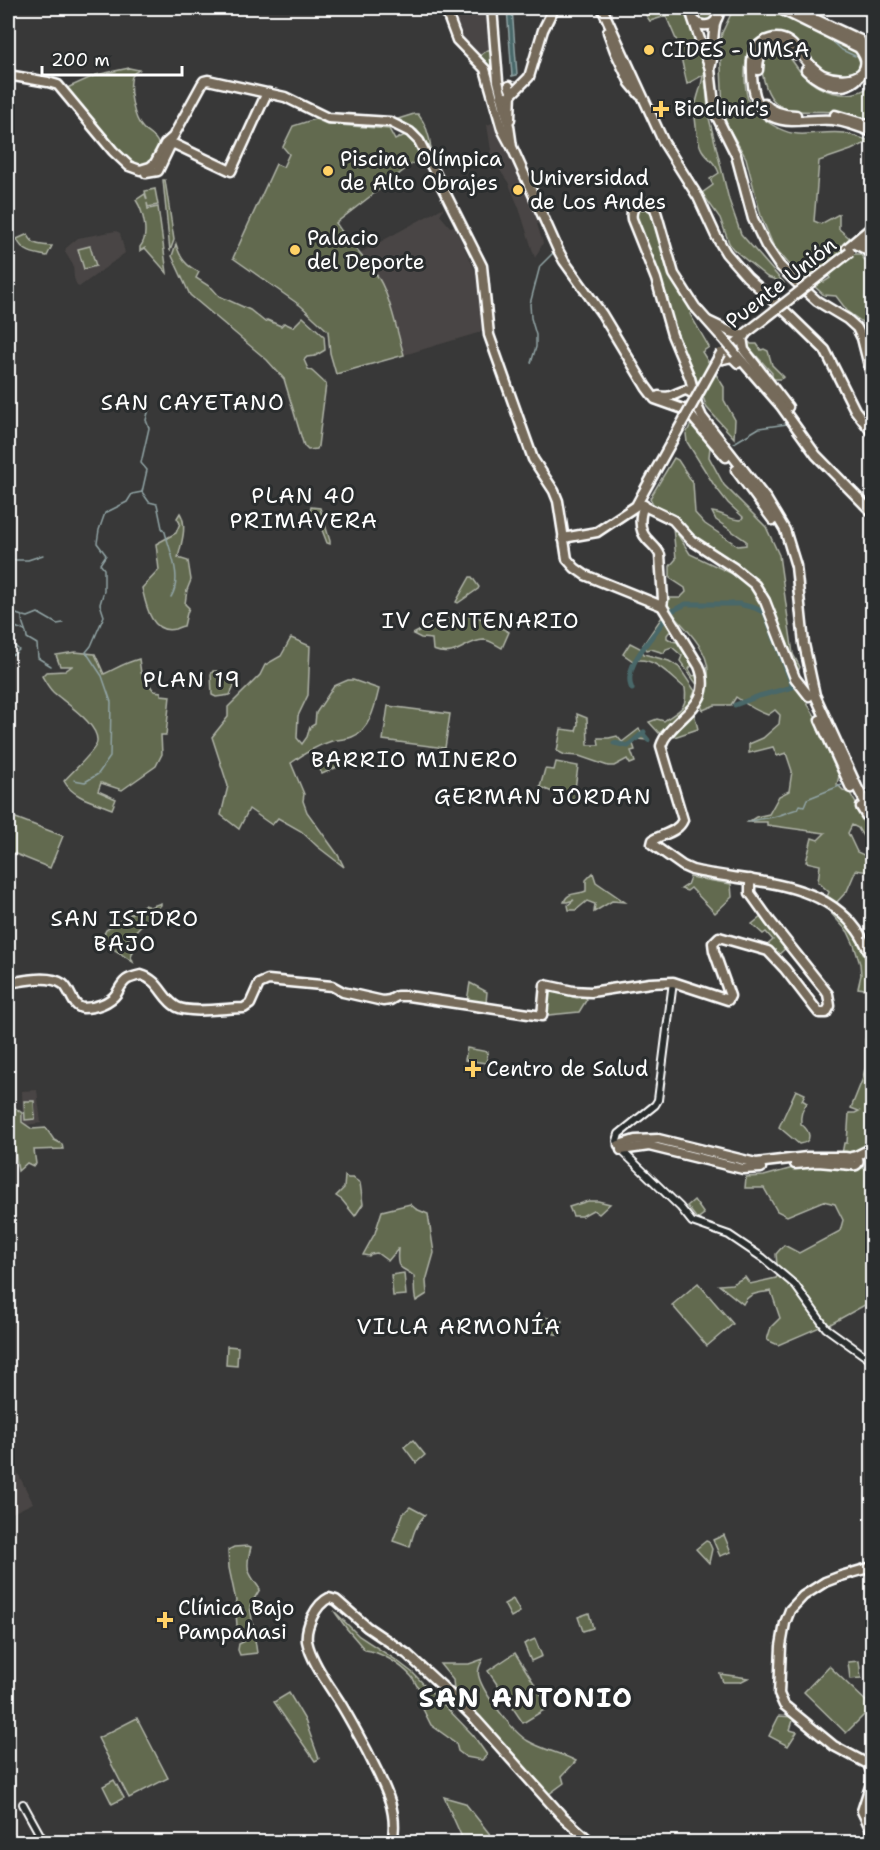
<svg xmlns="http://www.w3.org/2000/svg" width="880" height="1850" font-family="'Shantell Sans',sans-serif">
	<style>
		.built { fill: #494544 }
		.green { fill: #626a50; stroke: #b0b4a8; stroke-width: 1.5; fill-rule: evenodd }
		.water { fill: #486769; stroke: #91a4a5; stroke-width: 1.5 }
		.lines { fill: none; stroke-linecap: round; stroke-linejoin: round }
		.stream { stroke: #91a4a5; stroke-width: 1.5 }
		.canal { stroke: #486769; stroke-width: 5 }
		.minor-casing { stroke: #fff; stroke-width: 10 }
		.major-casing { stroke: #fff; stroke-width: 13 }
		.minor { stroke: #2a2d2e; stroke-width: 6 }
		.major { stroke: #746a5a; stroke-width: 8 }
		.major-bridge-casing { stroke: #fff; stroke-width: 13; stroke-linecap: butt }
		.major-bridge { stroke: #746a5a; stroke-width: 8 }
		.poi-dot { fill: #ffd166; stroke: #2a2d2e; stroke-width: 2 }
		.labels { text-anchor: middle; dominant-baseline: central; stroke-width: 6; stroke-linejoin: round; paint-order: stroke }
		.poi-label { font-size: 21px; fill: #fff; stroke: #2a2d2e; text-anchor: start }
		.street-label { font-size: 21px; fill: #fff; stroke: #2a2d2e }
		.neighbourhood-label { font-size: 22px; letter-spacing: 1.5px; fill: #fff; stroke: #2a2d2e }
		.district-label { font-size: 27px; font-weight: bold; letter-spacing: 1.5px; fill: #fff; stroke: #2a2d2e }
	</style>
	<rect width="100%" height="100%" fill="#383838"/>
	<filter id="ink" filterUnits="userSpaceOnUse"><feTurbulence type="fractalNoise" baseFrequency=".0167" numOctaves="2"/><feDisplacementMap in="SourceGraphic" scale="12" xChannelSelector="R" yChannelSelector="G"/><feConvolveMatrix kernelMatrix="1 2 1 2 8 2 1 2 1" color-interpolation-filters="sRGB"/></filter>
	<g filter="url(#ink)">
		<!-- built -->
		<g class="built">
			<path d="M 448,8 L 488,8 L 491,50 L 478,57 L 460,39 Z"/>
			<path d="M 495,122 L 503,145 L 506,144 L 517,165 L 514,166 L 515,170 L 523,188 L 542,222 L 537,224 L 543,243 L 535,258 L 519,208 L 508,182 L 489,154 L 491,150 L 487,125 Z"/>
			<path d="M 444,207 L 440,215 L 450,227 L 454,226 L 476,272 L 482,330 L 481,332 L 404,355 L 386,294 L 375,272 L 358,254 Z"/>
			<path d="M 116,231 L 120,233 L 125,253 L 97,274 L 79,287 L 77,286 L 74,278 L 73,265 L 65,252 L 66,248 L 78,238 Z"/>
			<path d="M 37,1090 L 41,1123 L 26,1125 L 23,1121 L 22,1091 Z"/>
			<path d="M 8,1454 L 33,1503 L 8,1515 Z"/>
		</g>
		<!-- green -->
		<g class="green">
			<path d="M 641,8 L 680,8 L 693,28 L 703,58 L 709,118 L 729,200 L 741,234 L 783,282 L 767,277 L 733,249 L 729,243 L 720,218 L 702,193 L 713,185 L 710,179 L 719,173 C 716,163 708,159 702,150 C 697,142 693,111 696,103 C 698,93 702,85 703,75 L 687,84 L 678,44 L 666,16 L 650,21 Z"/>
			<path d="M 696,8 L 714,8 L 715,13 L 712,19 L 702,21 C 697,17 694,14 696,8 Z"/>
			<path d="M 749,8 L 768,9 L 858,51 L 865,63 L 856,74 C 836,77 821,72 807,57 C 797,46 792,34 776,34 C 765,33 754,40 750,50 C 742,65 743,103 757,114 C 768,123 783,133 798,134 C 813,135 828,131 844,133 C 852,135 861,138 870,141 L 851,150 L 819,161 L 814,221 L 821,224 L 839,214 L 839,229 L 853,241 L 852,254 L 860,254 L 872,269 L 872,338 L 862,322 L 848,312 L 836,296 L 824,295 L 788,263 L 773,245 L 761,216 L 746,158 L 727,125 L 723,111 L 720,45 L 722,33 L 731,14 ZM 817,262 L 830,278 L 824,282 L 810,266 Z"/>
			<path d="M 488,50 L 491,50 L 493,77 L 501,111 L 478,57 Z"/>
			<path d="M 774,50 C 792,51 795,70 808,80 C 826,95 853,100 872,85 L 872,121 C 861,118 848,113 836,112 C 808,109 776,121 765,84 C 762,74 761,68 764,57 Z"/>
			<path d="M 129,68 L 139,70 C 135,72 131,75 131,81 C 129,93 134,118 142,127 C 146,133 157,136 158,144 C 160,155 152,161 145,168 L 129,164 L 90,119 L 67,88 L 96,75 Z"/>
			<path d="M 414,114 L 418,114 C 426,124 430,138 431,149 L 417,130 L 398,119 Z"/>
			<path d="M 315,119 L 327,124 L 389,129 L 395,140 L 405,135 L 415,144 L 421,157 L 336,223 C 347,241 361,254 374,271 C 390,292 396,329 404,355 L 336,374 L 330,353 L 328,331 L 301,306 L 233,258 L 276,164 L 283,167 L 289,154 L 283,147 L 293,126 Z"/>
			<path d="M 163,180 L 165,180 L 174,240 L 170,251 Z"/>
			<path d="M 155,189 L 158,205 L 148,207 L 147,203 L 148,209 L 158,207 L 167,273 L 145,248 L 140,251 L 140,247 C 150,236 143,211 136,200 L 145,194 L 147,200 L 145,191 Z"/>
			<path d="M 643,207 L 652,210 L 654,214 L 666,266 L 692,311 L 690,314 L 709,347 L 702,352 L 724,387 L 724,400 L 735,420 L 734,438 L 707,408 L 693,370 L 679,342 L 673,325 L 668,298 L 635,220 L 637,212 Z"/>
			<path d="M 28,234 C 32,246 41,245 52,246 L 47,256 C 34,254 22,252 17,239 Z"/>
			<path d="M 176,244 C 180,258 186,266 199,272 L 196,278 L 212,288 L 219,296 L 250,310 L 265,322 L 267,320 L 281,326 L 284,323 L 293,327 L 303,317 L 324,336 L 325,350 L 315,356 L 307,357 L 304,360 L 308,369 L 312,371 L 326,384 L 318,446 L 317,449 L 308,450 L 304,446 L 284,379 L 267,360 L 190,295 L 172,256 Z"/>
			<path d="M 90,246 L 96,266 L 84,269 L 78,249 Z"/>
			<path d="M 745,338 L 751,344 L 757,344 L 761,350 L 764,349 L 768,351 L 772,365 L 784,377 L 780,379 L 772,379 L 772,373 L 753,352 L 749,352 Z"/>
			<path d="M 692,422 L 710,447 L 709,457 L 724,485 L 766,527 L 779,555 L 793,654 L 800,667 L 798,671 L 795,670 L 767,602 L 729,561 L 695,538 L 675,517 L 654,506 L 650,498 L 674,458 L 678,460 L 693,483 L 695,513 L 705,524 L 738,546 L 746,545 L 746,541 L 716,520 L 712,512 C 724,513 729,520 741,520 L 743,517 L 728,503 L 714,485 L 687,442 L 686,434 Z"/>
			<path d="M 311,507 L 320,508 L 330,541 L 330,544 L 327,543 L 319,522 L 309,517 Z"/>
			<path d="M 180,513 C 188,526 181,544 178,558 L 188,561 L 191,580 L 187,590 L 185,604 L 189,608 C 186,614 186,619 184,626 C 181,626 178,628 175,629 C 151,635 146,605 142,588 L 159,570 L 156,544 L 176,533 L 180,523 L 177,518 Z"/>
			<path d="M 673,527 L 690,554 L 737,576 L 750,586 L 758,597 L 765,613 L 790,679 L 791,686 L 799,690 L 820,724 L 818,730 L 839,776 L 837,784 L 844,791 L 850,793 L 862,814 L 872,829 L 872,851 L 858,828 L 852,825 L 848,833 L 857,852 L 864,855 L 872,870 L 869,872 L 856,870 L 847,891 L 836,903 L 827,897 L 829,892 L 818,882 L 820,865 L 806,862 L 812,838 L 818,840 L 825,833 L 767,825 L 767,822 L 748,822 L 756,817 L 769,814 L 779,796 L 789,791 L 792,771 L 786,753 L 777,756 L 773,747 L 749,753 L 749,744 L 763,738 L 779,724 L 780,715 L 775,710 L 768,715 C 756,711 747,705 736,697 L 731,705 L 715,705 L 703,710 L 699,701 C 703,692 708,684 708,674 C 710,649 682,625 667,608 L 666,598 L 680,598 L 686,592 L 685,588 L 670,578 L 670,566 L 676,559 Z"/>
			<path d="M 470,577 L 472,577 L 479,587 L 478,589 L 458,603 L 456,602 Z"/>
			<path d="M 455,614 C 476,613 491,623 509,632 L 502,648 C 496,645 490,640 484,640 C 464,641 457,659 433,650 L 432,639 L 421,638 L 413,634 L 434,623 L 442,623 Z"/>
			<path d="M 662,617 L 671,630 L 667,635 L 667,638 L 672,641 L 677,642 L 692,665 L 689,669 L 693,676 L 697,675 L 698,686 L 680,661 L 682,656 L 672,647 L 666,649 L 664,653 L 651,649 L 647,650 L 643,645 Z"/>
			<path d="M 291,638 L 310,646 L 308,695 L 298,716 L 297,738 L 302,744 L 307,737 L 310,727 L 315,724 L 316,713 L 334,686 L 348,680 L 353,680 L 379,689 C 375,706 370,730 352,737 C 344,740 336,739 329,742 C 316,746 302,755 291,763 L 304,794 L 303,801 L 307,812 L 338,855 L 344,867 L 318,847 L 301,831 L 278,818 L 272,825 L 249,809 L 239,829 L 221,815 L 228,786 L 212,737 L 228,717 L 228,707 L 260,675 L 265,665 L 281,656 Z"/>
			<path d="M 630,643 L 640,648 L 644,654 L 669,661 L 679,667 L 695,691 C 689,709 674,723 659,733 L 649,722 L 657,719 L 664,721 C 679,710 688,709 685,688 C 670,676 653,655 633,661 L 623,654 Z"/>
			<path d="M 75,652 L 95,654 L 104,674 C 117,668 124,663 139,659 L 141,673 L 154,691 L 161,692 L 161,695 L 170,696 L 166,735 L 161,735 L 162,754 L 156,766 L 122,790 L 101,783 L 98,791 L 116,799 L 112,809 C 95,802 73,798 64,781 C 73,771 90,756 96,745 C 104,727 64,702 53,692 C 48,687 45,681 42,676 L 46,672 L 65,671 L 72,666 L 60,666 L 56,655 Z"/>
			<path d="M 213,671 L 217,671 L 234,683 L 234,686 L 230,695 L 216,697 L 212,695 L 211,674 Z"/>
			<path d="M 388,706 L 450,714 L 445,748 L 383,740 Z"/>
			<path d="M 694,713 L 698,729 L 671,738 Z"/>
			<path d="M 577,714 L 587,718 L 588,745 L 599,745 L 598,738 L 609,738 L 617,736 L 622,742 L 639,729 L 648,740 L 637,739 L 633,744 L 635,750 L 631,751 L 635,762 L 630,764 L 627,759 L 614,766 L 608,766 L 579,756 L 565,755 L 557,751 L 561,729 L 576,731 L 578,724 Z"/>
			<path d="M 336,752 L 342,765 L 322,774 L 316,762 Z"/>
			<path d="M 556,762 L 578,766 L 575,789 L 578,792 L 574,801 L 540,787 L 545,769 L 554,770 Z"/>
			<path d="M 8,815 L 63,836 L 50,868 L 8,851 Z"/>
			<path d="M 593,873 L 596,882 L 625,902 L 612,901 L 594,912 L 595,904 L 587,901 L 576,910 L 569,910 L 568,905 L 574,900 L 567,902 L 564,902 C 568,891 578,895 586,891 L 586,880 Z"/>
			<path d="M 690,877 L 731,884 L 732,897 L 715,913 L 691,888 L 687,891 L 681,889 L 687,885 Z"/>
			<path d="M 820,901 L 843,918 L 859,938 L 872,965 L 872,990 L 858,988 L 861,975 L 860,964 L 854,945 L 848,932 Z"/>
			<path d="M 161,903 L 161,905 L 124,943 L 133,952 L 131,957 L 133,962 L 106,944 L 102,938 L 106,930 L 144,905 L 150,907 Z"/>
			<path d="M 761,917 L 787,947 L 777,956 L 765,947 L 773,940 L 766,932 L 763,934 L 752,924 Z"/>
			<path d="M 470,983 L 487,992 L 486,1003 L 467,1001 Z"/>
			<path d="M 550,991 L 577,998 L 585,997 L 587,999 L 579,1012 L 549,1015 L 546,1013 L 548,993 Z"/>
			<path d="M 870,1022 L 872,1022 L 872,1147 L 856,1154 L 842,1154 L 844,1143 L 847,1143 L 849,1113 L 855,1113 L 859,1111 L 851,1108 L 863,1078 L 865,1068 L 865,1040 Z"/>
			<path d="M 467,1048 L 488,1052 L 486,1063 L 465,1060 Z"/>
			<path d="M 796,1090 L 805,1094 L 802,1100 L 807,1103 C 802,1110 800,1115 801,1124 C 810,1131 814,1142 799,1144 L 779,1127 Z"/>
			<path d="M 24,1101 L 34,1101 L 35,1119 L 25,1120 Z"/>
			<path d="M 8,1103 L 22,1113 L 22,1122 L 32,1129 L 46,1128 L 54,1140 L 62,1144 L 63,1149 L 34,1150 L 36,1164 L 33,1166 L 27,1163 L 18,1171 L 15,1150 L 8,1123 Z"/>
			<path d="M 826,1165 L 855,1170 L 872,1165 L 872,1301 L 827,1326 C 814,1302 799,1282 777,1265 L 776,1254 L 784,1245 L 799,1253 L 840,1231 L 843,1220 L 835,1204 L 823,1201 L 787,1216 L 777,1211 L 764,1188 L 745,1188 L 746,1177 L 764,1176 L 793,1168 Z"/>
			<path d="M 345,1176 L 348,1178 L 353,1178 L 360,1183 L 363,1204 L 355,1216 L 342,1200 L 336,1196 L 344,1188 Z"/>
			<path d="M 694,1200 L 704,1214 L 697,1219 L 687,1206 Z"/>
			<path d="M 588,1201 L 598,1201 L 610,1204 L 599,1214 L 593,1210 L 582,1216 L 573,1216 L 569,1207 Z"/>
			<path d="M 410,1204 L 416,1209 L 428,1214 L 434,1253 L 426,1281 L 427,1294 L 416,1301 C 413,1292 415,1285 414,1276 C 400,1265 396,1271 398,1249 L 388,1261 L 377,1253 L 371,1254 L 369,1256 L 363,1255 L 375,1233 L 382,1211 Z"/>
			<path d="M 404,1273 L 406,1295 L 393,1296 L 391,1275 Z"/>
			<path d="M 778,1275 L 804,1300 L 820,1327 L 778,1345 L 767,1340 L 771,1327 L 780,1318 L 771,1291 C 760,1293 749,1292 743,1304 L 719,1285 L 732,1284 L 745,1277 L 750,1284 L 776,1278 Z"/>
			<path d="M 698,1283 L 733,1324 L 707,1346 L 672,1305 Z"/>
			<path d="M 540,1316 L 562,1321 L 559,1335 L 537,1329 Z"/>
			<path d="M 227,1346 L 238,1347 L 237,1366 L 226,1365 Z"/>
			<path d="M 413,1440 L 425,1455 L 416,1463 L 404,1447 Z"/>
			<path d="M 410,1507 L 425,1515 C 416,1524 413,1534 410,1547 L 393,1541 L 403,1514 Z"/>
			<path d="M 724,1535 L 731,1552 L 720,1556 L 713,1540 Z"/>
			<path d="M 706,1541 L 709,1542 L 712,1549 L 709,1563 L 696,1549 Z"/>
			<path d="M 248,1546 L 251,1547 C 245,1568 247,1572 260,1589 L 250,1606 L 257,1653 L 240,1655 L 238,1650 L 239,1644 L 245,1641 L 244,1635 L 237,1626 L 236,1613 L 241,1610 L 240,1606 L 234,1606 L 236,1601 L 229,1568 L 228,1550 L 234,1547 Z"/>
			<path d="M 513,1599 L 520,1612 L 511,1617 L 504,1604 Z"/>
			<path d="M 334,1611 L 359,1636 L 396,1660 L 413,1673 L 473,1735 L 487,1755 L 482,1760 L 466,1757 L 458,1751 L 456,1743 L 431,1725 L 423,1709 L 422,1690 C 415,1687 416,1681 411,1676 C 400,1664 381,1652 365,1650 L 347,1629 Z"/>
			<path d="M 589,1613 L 593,1628 L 583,1631 L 578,1617 Z"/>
			<path d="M 535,1639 L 542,1656 L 531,1661 L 524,1644 Z"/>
			<path d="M 515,1653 L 549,1707 L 523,1723 L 488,1671 Z"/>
			<path d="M 483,1659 C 480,1665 477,1671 479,1677 C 483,1693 514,1733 528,1741 C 543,1750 561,1753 576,1761 L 562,1776 L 564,1783 L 549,1794 L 454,1689 L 453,1680 L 440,1664 L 469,1664 Z"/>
			<path d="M 859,1661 L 861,1678 L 850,1679 L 848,1662 Z"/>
			<path d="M 829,1666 L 872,1707 L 846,1733 L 804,1692 Z"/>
			<path d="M 720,1674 L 748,1678 L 740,1682 L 723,1682 Z"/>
			<path d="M 289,1693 L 305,1720 L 319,1759 L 315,1761 L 274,1702 Z"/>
			<path d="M 779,1716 L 794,1717 L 790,1730 L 797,1732 L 788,1746 L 769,1736 Z"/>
			<path d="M 137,1718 L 168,1778 L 129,1798 L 98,1738 Z"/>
			<path d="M 114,1780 L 124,1798 L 112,1804 L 103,1786 Z"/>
			<path d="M 444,1797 L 465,1803 L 492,1837 L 490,1842 L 464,1842 Z"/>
		</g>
		<!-- water -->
		<path class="water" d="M 507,8 L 512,8 L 517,75 L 512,76 Z"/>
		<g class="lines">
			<!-- stream -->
			<g class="stream">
				<path d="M 806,8 L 812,14"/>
				<path d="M 829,38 L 842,50 L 855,56"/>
				<path d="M 531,363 L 536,347 L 536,335 L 531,318 L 530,304 L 540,266 L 554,252"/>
				<path d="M 734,443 L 759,428 L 787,424"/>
				<path d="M 142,492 L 149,502 L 157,504 L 162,528 L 165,532 C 170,552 183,578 171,597"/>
				<path d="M 8,560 L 28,560 L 43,555"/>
				<path d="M 8,611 L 22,616 C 21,625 27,630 27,638 L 37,644 L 38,658 L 51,666"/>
				<path d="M 24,616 L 28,617 L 38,613 L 57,624 L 63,623"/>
				<path d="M 8,619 L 9,619 L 13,626 L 25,631"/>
				<path d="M 8,639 L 19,650 L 14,654 L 8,656"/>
				<path d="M 8,670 L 9,672 L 8,676"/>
				<path d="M 74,780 L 85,782 L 98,774 L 110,757 L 111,702 L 102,676 L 86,652 L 91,646 L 104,616 L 100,604 L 104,591 L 104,569 L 100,564 L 106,555 L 97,543 L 99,530 L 105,513 L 127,502 L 132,494 L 142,492 L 147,470 L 141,463 L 149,428 L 146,420 L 149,409"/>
				<path d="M 748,822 C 757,818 764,819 773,817 C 782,815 789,811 798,809 L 800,805 L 804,806 L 807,799 L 842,785"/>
			</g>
			<!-- canal -->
			<g class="canal">
				<path d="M 672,611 L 686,604 L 739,604 L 755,608 L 765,613 L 793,687 L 759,696 L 735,705"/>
				<path d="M 632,689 C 621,667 653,638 664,620"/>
				<path d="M 614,743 L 628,746 L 644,732 L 643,734 L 648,740"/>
				<path d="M 8,1258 L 14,1267"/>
			</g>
			<defs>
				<g id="minor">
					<path d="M 673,982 L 658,1100 L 655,1105 L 619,1134 L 617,1141 L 621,1150 L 680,1207 L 692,1222 L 729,1235 L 763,1258 L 795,1285 L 826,1328 L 872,1361"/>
					<path d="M 23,1804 L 44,1842"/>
				</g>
				<g id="major">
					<path d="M 445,8 L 457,40 L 485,69 L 502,129 L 510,144"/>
					<path d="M 492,8 L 498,81 L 509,126 L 512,147 L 558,250 L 564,261 L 602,314 L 646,387 L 655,399 L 686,410 L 694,405"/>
					<path d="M 602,8 L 664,143 L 698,197 L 716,236 L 726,253 L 747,277 L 787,313 L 825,350 L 855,410 L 872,432"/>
					<path d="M 691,8 C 690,31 721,31 719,8"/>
					<path d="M 778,8 L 859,48 C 880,75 847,85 823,75 C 802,65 795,32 770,39 C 759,42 752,50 752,62 C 751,92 755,120 792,121 C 805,121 819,119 833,120 C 846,122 860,127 872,132"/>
					<path d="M 791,8 L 860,40 C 880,68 847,109 806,70"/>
					<path d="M 693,19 L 710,69 L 715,113 L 736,155 L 753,219 L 766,246 L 779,265 L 795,281 L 817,301 L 847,319 L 857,328 L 862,338 L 872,378"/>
					<path d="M 608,32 L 615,51 L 630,83 L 640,95"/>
					<path d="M 710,68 C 715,55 711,37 716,20"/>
					<path d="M 758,70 C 758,45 777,35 795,54"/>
					<path d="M 8,75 L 48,82 L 58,85 L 113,151 L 129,166 L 140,170 L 150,167 L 155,163 L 165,144 L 173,137 L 202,84 L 204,81 L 208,80 L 285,97 L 328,118 L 390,122 L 410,132 L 419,141 L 482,266 L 489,335 L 533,459 L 554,491 L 558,501 L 567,559 L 575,568 L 585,575 L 662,606 L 699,666 C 716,708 671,716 661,746 L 683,820 C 678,832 663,834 653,840 L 652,844 L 683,866 L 692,870 C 748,883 819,878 857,930 C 863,938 868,949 872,958"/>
					<path d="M 509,86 L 511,91 L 510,119"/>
					<path d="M 501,95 L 509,97 L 529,77 L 543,30 L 554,8"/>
					<path d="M 764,103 C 772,112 784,115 796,115"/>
					<path d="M 835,115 L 872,126"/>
					<path d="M 146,173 L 158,171 L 170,146 L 174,144 L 231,171 L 265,97 L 269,93"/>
					<path d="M 857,245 L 865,249 L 872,256"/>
					<path d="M 857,245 L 872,240"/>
					<path d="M 847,248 L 872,227"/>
					<path d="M 708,321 L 731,332 L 739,334 L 742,337 L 744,350 L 788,407"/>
					<path d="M 726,342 L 695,307 L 674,274 L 655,208 L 647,203 C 637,203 630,208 632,219 L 656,279 L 672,335 L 690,378 L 698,408 L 702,417 L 767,500 L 785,530 L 796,566 L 804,644 L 815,695 L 857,787 L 872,815"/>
					<path d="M 736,354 L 781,406 L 816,455 L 872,512"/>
					<path d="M 723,359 L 732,357 L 738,363"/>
					<path d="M 723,359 L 731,347 L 745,335"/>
					<path d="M 659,396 C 671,399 675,393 686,390 L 694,394"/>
					<path d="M 686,410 L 726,457"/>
					<path d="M 736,470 L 773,520"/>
					<path d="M 644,505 C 640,515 638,529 647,539 C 652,545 657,548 660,555 L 663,600 L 662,606"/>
					<path d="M 644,506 L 673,520 L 691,540 L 734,568 L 755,585 L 765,601 L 795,678 L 809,696"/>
					<path d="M 563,538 L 597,532 L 636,506 L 643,493"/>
					<path d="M 820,720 L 851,788"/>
					<path d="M 861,807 L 872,825"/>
					<path d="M 8,983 C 24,981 48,974 63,984 C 71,990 72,1007 83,1008 C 95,1008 110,1003 117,993 C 120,988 122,982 128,979 C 132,977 137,976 141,975 C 160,980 162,999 177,1007 C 190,1014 228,1008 244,1008 L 250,1004 L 259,984 L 268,980 L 332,986 L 343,992 L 383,1001 L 390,1000 L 397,996 L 408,996 L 542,1016 L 545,985 L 573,991 L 591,992 L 650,983 L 673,982 L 728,1000 L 730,996 L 714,951 L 713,943 L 719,937 L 768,951 L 785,969 L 815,1008 L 819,1013 L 826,1013 L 830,1006 L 828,994 L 770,921 L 750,893 L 750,879"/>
					<path d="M 619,1145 L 635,1140 L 658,1139 L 756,1163 L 807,1157 L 845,1157 L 851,1158"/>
					<path d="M 621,1150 L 649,1146 L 743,1169 L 761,1168"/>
					<circle cx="854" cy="1161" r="4.5"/>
					<path d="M 854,1157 L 872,1148"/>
					<path d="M 795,1164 L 818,1162 L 852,1165"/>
					<path d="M 872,1567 L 841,1576 L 825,1582 L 803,1596 L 790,1610 L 785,1623 L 781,1646 L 779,1694 L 784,1705 L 834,1746 L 868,1764 L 872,1774"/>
					<path d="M 872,1780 L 862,1811 L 872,1832"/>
					<path d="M 392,1842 C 400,1809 381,1780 367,1751 C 359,1736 351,1721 342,1706 C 331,1688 311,1662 307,1641 C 305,1627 316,1604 329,1598 L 336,1600 L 367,1627 L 407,1654 L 443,1687 L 476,1720 L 562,1816 L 591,1842"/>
				</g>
			</defs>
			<!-- minor casing -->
			<use href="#minor" class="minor-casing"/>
			<!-- major casing -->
			<use href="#major" class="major-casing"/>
			<!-- minor -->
			<use href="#minor" class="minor"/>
			<!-- major -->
			<use href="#major" class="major"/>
			<defs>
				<g id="major-bridge">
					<path d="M 745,334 L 850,252"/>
					<path d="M 726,342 L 736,354"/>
					<path d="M 643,493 L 721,353"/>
				</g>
			</defs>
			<!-- major-bridge casing -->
			<use href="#major-bridge" class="major-bridge-casing"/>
			<!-- major-bridge -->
			<use href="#major-bridge" class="major-bridge"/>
		</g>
	</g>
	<!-- markers -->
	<g class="poi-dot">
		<circle cx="649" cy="50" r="6"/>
		<path d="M658 100h6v6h6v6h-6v6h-6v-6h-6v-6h6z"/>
		<circle cx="328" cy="171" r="6"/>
		<circle cx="518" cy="190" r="6"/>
		<circle cx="295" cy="250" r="6"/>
		<path d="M470 1060h6v6h6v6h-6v6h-6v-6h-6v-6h6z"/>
		<path d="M162 1611h6v6h6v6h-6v6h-6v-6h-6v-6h6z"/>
	</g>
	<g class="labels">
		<!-- poi labels -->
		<g class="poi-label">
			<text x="661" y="50">CIDES - UMSA</text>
			<text x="674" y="109">Bioclinic's</text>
			<text x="340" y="159">Piscina Olímpica<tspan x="340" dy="24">de Alto Obrajes</tspan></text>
			<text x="530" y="178">Universidad<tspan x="530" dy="24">de Los Andes</tspan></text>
			<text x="307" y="238">Palacio<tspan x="307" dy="24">del Deporte</tspan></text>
			<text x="486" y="1069">Centro de Salud</text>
			<text x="178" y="1608">Clínica Bajo<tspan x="178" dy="24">Pampahasi</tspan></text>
		</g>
		<!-- street labels -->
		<g class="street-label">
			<text transform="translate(781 283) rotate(-38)">Puente Unión</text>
		</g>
		<!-- neighbourhood labels -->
		<g class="neighbourhood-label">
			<text x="193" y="402">SAN CAYETANO</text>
			<text x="304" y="495">PLAN 40<tspan x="304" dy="25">PRIMAVERA</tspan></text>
			<text x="481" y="620">IV CENTENARIO</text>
			<text x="192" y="679">PLAN 19</text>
			<text x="415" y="759">BARRIO MINERO</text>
			<text x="543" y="796">GERMAN JORDAN</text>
			<text x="125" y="918">SAN ISIDRO<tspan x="125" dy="25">BAJO</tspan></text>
			<text x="459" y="1326">VILLA ARMONÍA</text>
		</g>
		<!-- district labels -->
		<g class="district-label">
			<text x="526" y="1697">SAN ANTONIO</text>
		</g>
	</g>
	<!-- margin -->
	<rect width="880" height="1850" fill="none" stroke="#2a2d2e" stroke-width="30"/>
	<rect x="15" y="15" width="850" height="1820" fill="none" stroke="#fff" stroke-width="2" filter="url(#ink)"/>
	<!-- scale -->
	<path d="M42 66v9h140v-9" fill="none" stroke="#ffffff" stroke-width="3"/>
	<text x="51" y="66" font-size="18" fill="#ffffff" stroke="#2a2d2e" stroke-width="4.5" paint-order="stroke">200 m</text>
</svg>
